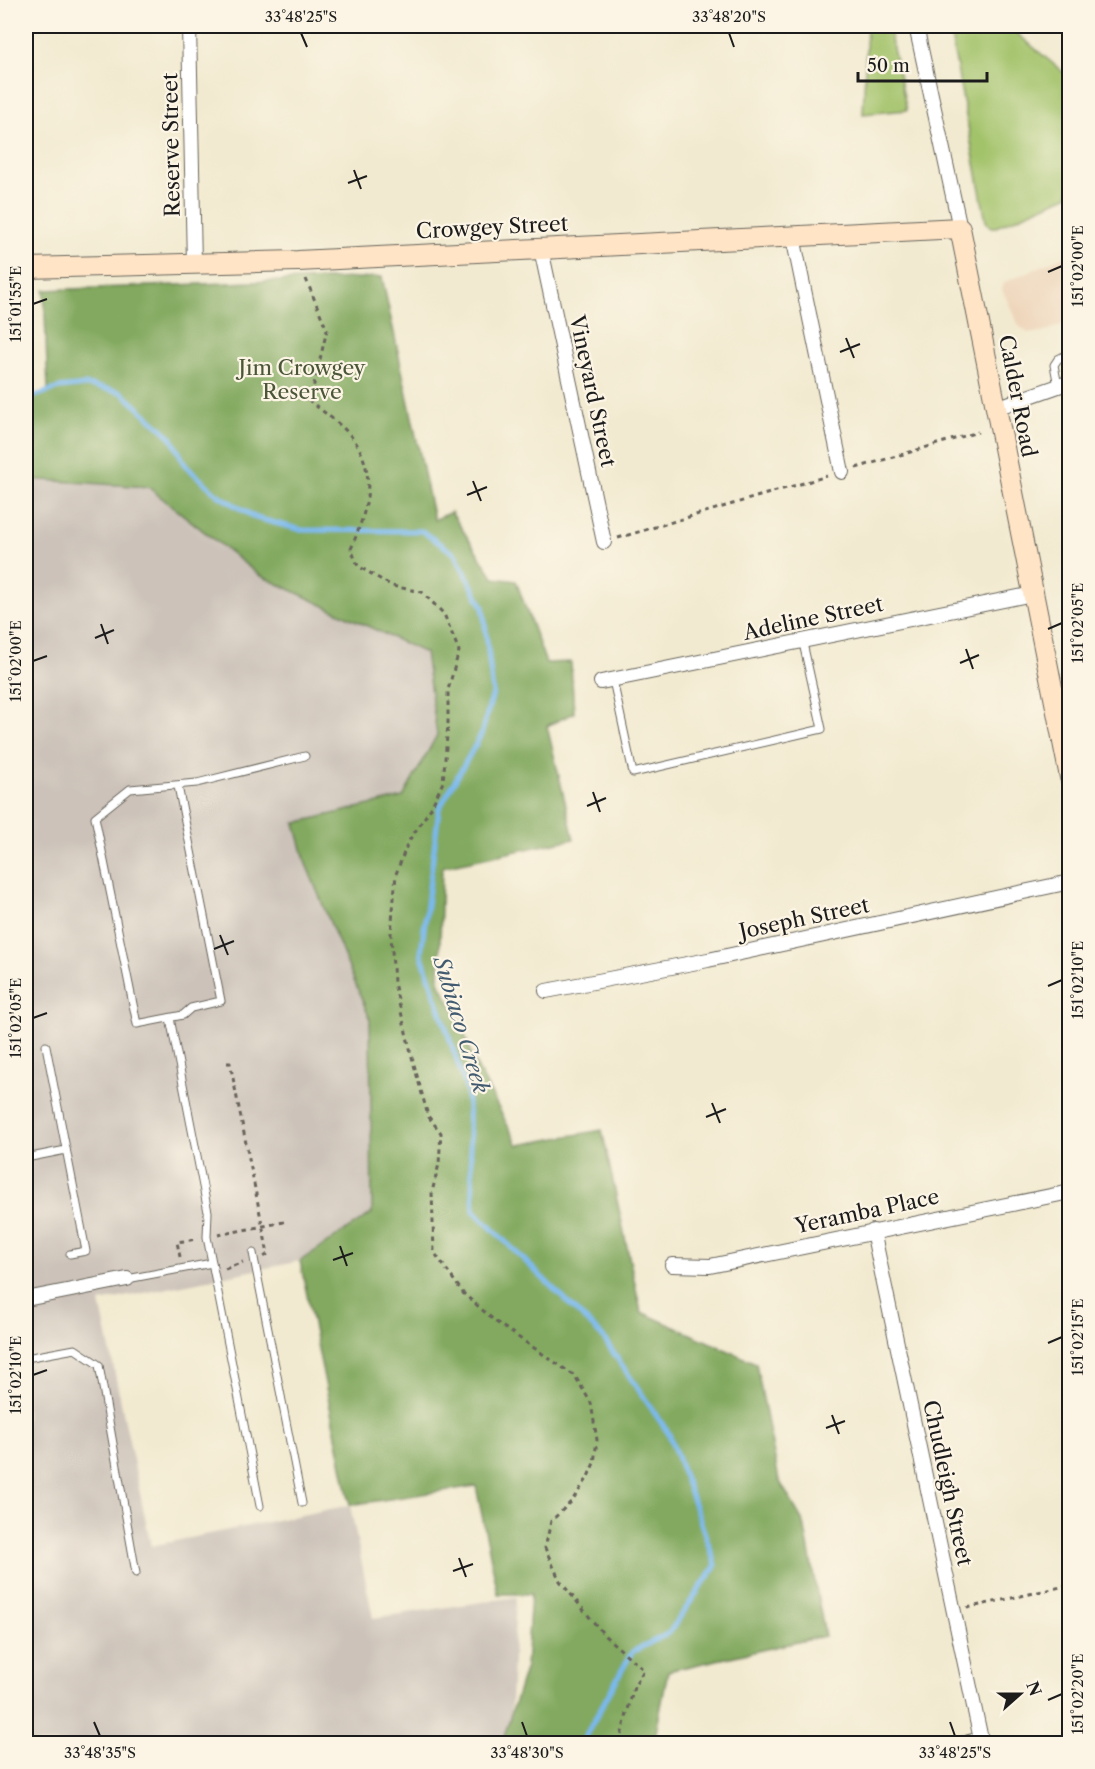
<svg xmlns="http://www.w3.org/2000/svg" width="1095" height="1769" font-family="'Libre Caslon Text',serif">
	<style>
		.built { fill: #eed6bb }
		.industrial { fill: #ccc2b9 }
		.green { fill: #a3c36b; stroke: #607044; stroke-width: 1.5 }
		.forest { fill: #82a95f; stroke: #4f623e; stroke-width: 1.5 }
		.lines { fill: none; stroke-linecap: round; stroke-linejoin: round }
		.stream { stroke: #7ab9ee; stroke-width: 5 }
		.lane-casing { stroke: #67645b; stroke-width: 9 }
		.street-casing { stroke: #67645b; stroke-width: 16 }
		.secondary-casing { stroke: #67645b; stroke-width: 22 }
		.path { stroke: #67645b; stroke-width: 3; stroke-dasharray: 4.5 4.5; stroke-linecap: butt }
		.lane { stroke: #fff; stroke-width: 7 }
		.street { stroke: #fff; stroke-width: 14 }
		.secondary { stroke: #ffe4c6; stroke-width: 20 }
		.ticks { fill: none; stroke: #1c1c1c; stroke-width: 2 }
		.labels { text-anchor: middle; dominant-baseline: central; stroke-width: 4.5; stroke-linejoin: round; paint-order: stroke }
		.street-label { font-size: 21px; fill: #1c1c1c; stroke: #fcf5e5 }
		.park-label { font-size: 21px; fill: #4b5638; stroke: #fcf5e5 }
		.water-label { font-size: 22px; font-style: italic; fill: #425b70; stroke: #fcf5e5 }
		.neatline { fill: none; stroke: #1c1c1c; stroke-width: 2 }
		.ticks-label { font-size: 15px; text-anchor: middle; fill: #1c1c1c }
	</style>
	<rect width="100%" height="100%" fill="#fcf5e5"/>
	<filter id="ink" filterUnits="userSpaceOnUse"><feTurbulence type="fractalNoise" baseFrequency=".0167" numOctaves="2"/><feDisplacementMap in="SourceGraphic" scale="12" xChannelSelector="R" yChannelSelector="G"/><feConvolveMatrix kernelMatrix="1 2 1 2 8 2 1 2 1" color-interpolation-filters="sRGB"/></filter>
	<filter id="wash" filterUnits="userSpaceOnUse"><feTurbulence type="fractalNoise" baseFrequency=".008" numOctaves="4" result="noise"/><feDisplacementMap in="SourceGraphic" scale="24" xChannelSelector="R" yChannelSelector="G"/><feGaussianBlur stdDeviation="1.35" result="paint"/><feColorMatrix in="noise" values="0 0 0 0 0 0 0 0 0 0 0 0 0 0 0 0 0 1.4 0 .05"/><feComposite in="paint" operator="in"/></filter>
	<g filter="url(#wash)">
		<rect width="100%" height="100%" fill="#f2ead0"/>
		<!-- built -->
		<path class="built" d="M 1069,254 L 1069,321 L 1042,333 L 1028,333 L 1019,326 L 1002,289 L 1005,282 Z"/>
		<!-- industrial -->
		<path class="industrial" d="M 26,479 L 148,487 L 259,575 L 425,653 L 437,735 L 402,797 L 295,823 L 306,864 L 370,1019 L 372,1213 L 300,1261 L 100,1302 L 151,1546 L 350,1505 L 373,1618 L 516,1597 L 509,1743 L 26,1743 Z"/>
		<!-- green -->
		<g class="green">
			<path d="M 867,26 L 888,26 L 907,110 L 863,114 Z"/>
			<path d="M 949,26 L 1008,26 L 1069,77 L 1069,195 L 996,227 L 991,227 L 986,222 Z"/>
		</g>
		<!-- forest -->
		<path class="forest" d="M 382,277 L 434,520 L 451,512 L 494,578 L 516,581 L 546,663 L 571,662 L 574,713 L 547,726 L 574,839 L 442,867 L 439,982 L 461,1023 L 472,1057 L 518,1145 L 602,1130 L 641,1312 L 756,1363 L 779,1480 L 804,1523 L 825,1636 L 668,1671 L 654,1743 L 502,1743 L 526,1666 L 531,1594 L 498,1594 L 476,1486 L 350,1505 L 300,1261 L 372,1213 L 370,1019 L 306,864 L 295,823 L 403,797 L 437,735 L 425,653 L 259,575 L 148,487 L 26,479 L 26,397 L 48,391 L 44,290 Z"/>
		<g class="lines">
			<!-- stream -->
			<path class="stream" d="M 26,399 L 59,388 L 86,385 L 121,392 L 171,437 L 186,466 L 218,495 L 256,518 L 302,530 L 422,531 L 455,554 L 483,607 L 493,693 L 481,735 L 439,809 L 421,953 L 467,1091 L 474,1211 L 602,1336 L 669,1434 L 716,1565 L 669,1633 L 632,1652 L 581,1744"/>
		</g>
	</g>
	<g filter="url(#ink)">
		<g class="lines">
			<defs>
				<g id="lane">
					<path d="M 1058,386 L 1054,365 L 1058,359 L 1070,353"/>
					<path d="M 613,680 L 633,773 L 822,729 L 803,643"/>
					<path d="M 178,786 L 221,1001 L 191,1008 L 183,1015 L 137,1024 L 95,817 L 130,789 L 197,783 L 305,756"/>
					<path d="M 170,1018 L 208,1212 L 207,1237 L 260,1506"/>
					<path d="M 46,1046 L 86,1251 L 70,1254"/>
					<path d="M 26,1158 L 66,1150"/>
					<path d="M 253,1253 L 302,1503"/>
					<path d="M 127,1279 L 212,1263"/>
					<path d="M 26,1358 L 75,1349 L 99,1365 L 136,1573"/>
				</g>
				<g id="street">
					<path d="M 189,26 L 194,264"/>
					<path d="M 916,26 L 960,228"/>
					<path d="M 793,237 L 842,472"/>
					<path d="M 541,249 L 604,542"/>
					<path d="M 996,408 L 1070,382"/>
					<path d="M 601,682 L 1033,594"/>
					<path d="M 546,991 L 708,960 L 1070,882"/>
					<path d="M 873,1231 L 982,1744"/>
					<path d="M 672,1265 L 710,1266 L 1070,1192"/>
					<path d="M 26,1299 L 127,1279"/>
					<path d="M 961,1744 L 981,1739"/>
				</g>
				<path id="secondary" d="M 26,268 L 298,261 L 960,228 L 1070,777"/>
			</defs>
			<!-- lane casing -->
			<use href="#lane" class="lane-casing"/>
			<!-- street casing -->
			<use href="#street" class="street-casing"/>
			<!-- secondary casing -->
			<use href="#secondary" class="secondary-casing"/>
			<!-- path -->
			<g class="path">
				<path d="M 306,279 L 327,330 L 310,401 C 324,413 348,428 358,446 C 377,482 365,514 351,549 L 358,566 L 392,586 L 422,592 L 444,614 L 459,651 L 448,690 L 448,724 L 443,782 L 431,808 L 408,842 L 396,874 L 391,934 L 394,983 L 413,1061 L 428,1116 L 441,1133 L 439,1164 L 432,1192 L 434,1252 L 463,1293 L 496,1322 L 575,1376 L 591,1403 L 597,1440 L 594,1463 L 587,1479 L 571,1502 L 551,1521 L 545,1548 L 560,1581 L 605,1636 L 644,1670 L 634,1687 L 619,1744"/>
				<path d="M 856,468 L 978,432"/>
				<path d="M 618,538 L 827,476"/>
				<path d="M 227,1063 L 230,1063 L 268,1254 L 264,1257"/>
				<path d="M 218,1235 L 284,1222"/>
				<path d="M 180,1257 L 177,1242 L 197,1239"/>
				<path d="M 225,1269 L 243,1262"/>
				<path d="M 967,1608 L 1070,1585"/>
			</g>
			<!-- lane -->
			<use href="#lane" class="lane"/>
			<!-- street -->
			<use href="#street" class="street"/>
			<!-- secondary -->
			<use href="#secondary" class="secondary"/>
		</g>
	</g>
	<!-- ticks -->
	<path class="ticks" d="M 301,33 L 307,47M 729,33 L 734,47M 354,170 L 361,189M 348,183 L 367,176M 1048,272 L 1062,266M 33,304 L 47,299M 846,338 L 854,358M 840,352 L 860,344M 473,481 L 481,501M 467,495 L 487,487M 101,624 L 108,644M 1048,629 L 1062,623M 95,638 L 114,630M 966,649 L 973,669M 33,661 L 47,656M 960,663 L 979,655M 593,792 L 600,812M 587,806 L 606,798M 220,935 L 228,955M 214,949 L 234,941M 1048,986 L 1062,980M 33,1018 L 47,1013M 712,1103 L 720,1123M 706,1117 L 726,1109M 340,1246 L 347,1266M 333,1260 L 353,1253M 1048,1343 L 1062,1337M 33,1375 L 47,1370M 832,1415 L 839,1434M 826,1428 L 845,1421M 459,1558 L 466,1577M 453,1571 L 473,1564M 1048,1700 L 1062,1694M 94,1722 L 100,1736M 522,1722 L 527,1736M 950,1722 L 955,1736"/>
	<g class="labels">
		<!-- street labels -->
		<g class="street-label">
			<text transform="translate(171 145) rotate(-91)">Reserve Street</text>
			<text transform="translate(492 227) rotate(-3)">Crowgey Street</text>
			<text transform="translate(593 391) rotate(78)">Vineyard Street</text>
			<text transform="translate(1018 396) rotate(79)">Calder Road</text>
			<text transform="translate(813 618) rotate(-12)">Adeline Street</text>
			<text transform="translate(804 918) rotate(-12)">Joseph Street</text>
			<text transform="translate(867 1211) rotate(-12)">Yeramba Place</text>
			<text transform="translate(948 1483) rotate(78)">Chudleigh Street</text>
		</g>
		<!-- park labels -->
		<g class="park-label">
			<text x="302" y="367">Jim Crowgey<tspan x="302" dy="24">Reserve</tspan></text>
		</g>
		<!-- water labels -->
		<g class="water-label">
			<text transform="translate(461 1025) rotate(73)">Subiaco Creek</text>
		</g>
	</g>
	<!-- margin -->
	<rect width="1095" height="1769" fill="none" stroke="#fcf5e5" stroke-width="66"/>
	<!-- north arrow -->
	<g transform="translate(1020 1694) rotate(69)" stroke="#fcf5e5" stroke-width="4.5" paint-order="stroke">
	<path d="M0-4.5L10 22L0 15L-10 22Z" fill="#1c1c1c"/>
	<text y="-9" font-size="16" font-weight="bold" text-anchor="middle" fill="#1c1c1c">N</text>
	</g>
	<!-- scale -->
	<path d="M858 72v9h129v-9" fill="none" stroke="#1c1c1c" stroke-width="3"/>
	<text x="867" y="72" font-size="18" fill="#1c1c1c" stroke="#fcf5e5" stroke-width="4.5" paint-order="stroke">50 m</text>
	<rect x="33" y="33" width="1029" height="1703" class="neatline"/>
	<g class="ticks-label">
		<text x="301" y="22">33°48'25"S</text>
		<text x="729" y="22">33°48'20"S</text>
		<text transform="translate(1078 266) rotate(-90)" y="5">151°02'00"E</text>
		<text transform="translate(16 304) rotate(-90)" y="5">151°01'55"E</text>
		<text transform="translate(1078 623) rotate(-90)" y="5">151°02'05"E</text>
		<text transform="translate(16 661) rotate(-90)" y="5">151°02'00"E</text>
		<text transform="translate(1078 980) rotate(-90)" y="5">151°02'10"E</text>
		<text transform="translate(16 1018) rotate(-90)" y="5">151°02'05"E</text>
		<text transform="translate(1078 1337) rotate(-90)" y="5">151°02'15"E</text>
		<text transform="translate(16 1375) rotate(-90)" y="5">151°02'10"E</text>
		<text transform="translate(1078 1694) rotate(-90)" y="5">151°02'20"E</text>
		<text x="100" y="1758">33°48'35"S</text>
		<text x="527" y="1758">33°48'30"S</text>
		<text x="955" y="1758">33°48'25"S</text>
	</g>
</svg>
